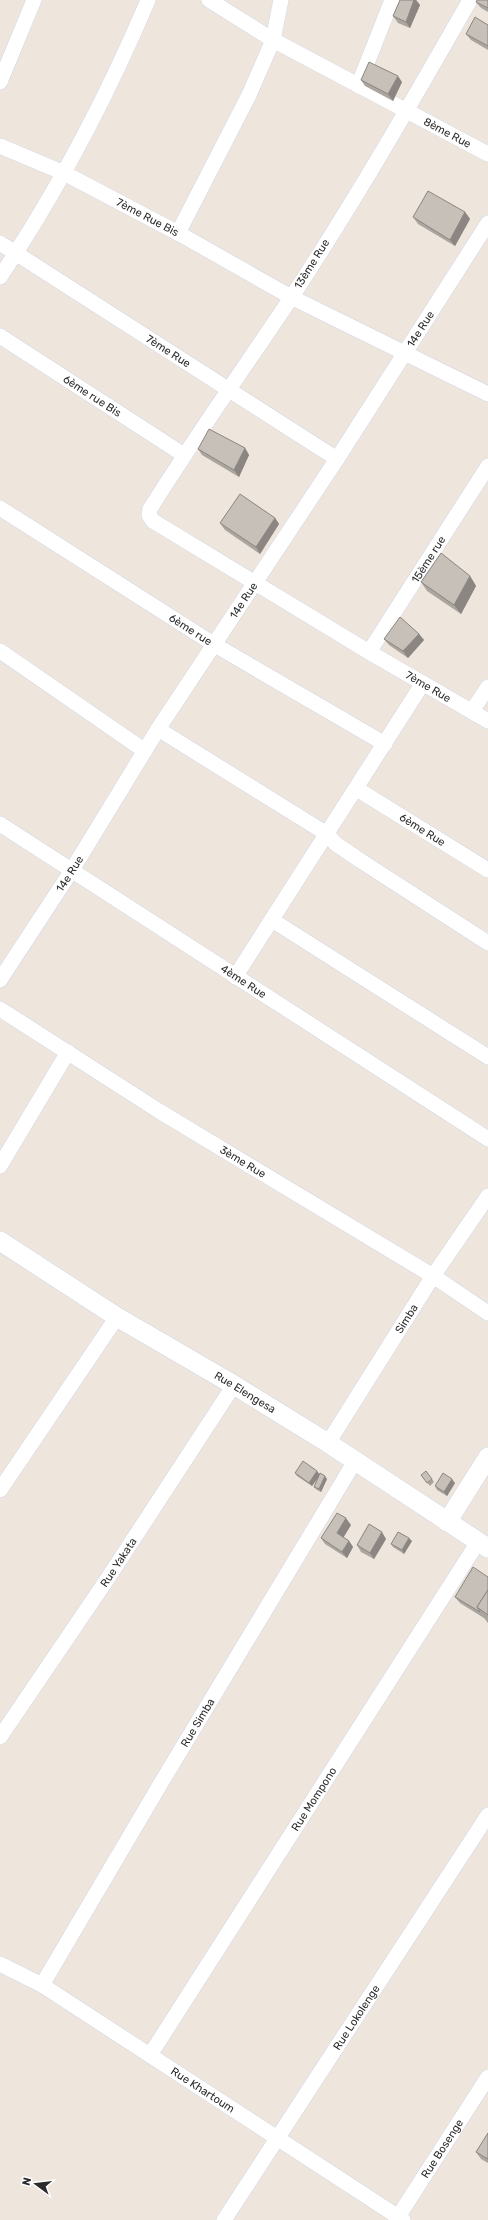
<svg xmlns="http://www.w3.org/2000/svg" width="488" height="2220" font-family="Rubik,sans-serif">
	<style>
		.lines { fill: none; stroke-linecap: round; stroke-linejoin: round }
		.minor-casing { stroke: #d2d7e5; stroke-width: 16 }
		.tertiary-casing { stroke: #d2d7e5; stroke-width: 20 }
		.minor { stroke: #fff; stroke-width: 15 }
		.tertiary { stroke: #fff; stroke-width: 19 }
		.wall { fill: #aaa59e }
		.shaded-wall { fill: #8b8681 }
		.building { fill: #c6c0b8; stroke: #8b8681 }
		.labels { text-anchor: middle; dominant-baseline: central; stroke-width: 3; stroke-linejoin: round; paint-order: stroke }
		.street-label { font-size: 11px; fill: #2c2c2c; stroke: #fff }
	</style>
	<rect width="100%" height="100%" fill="#eee5dd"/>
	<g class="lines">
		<defs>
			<g id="minor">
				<path id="s1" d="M 209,0 L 273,40 L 488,154"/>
				<path id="s2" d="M 470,0 C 413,100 355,201 291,298 C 244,368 195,437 150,509 L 149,515 L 153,521 L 369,652 L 488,721"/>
				<path d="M 0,82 L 34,0"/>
				<path d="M 358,86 L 392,0"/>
				<path id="s3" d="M 0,146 L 64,173 L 178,233 L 291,297 L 488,394"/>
				<path d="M 178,233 L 249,95 L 273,40 L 281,0"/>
				<path id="s4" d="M 0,243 L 337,459"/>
				<path d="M 0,277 C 58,190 107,97 148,0"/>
				<path id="s5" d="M 0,336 L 184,455"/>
				<path id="s6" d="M 0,508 L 215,645 L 385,744"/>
				<path d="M 0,651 L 145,751"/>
				<path id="s7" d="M 369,652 L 488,466"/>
				<path d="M 472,711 L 488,687"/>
				<path d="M 158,729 L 327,834 L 336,844 L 361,861 L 488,943"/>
				<path id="s8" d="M 357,789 L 488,870"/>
				<path id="s9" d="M 0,824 L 488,1139"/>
				<path d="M 272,920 L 488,1057"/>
				<path d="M 235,977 L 423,683"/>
				<path id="s10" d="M 0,980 L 72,870 L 158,729 L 337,459 L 488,223"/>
				<path id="s11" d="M 0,1009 L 159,1111 L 433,1276 L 488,1313"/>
				<path d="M 0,1166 L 68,1052"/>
				<path id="s12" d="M 328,1443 L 433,1276 L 488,1196"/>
				<path d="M 0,1490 L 117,1317"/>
				<path id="s13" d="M 0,1737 L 108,1578 L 234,1385"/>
				<path id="s14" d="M 0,1964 L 42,1985 L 403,2220"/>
				<path id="s15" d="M 42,1985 L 161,1783 L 355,1461"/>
				<path id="s16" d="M 150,2055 L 478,1542"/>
				<path id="s17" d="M 224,2220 L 488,1815"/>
				<path id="s18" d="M 396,2220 L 488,2077"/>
			</g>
			<g id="tertiary">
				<path id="s19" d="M 0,1241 L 117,1317 L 234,1385 L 328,1443 L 488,1548"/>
				<path d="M 447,1522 L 488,1457"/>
			</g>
		</defs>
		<!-- minor casing -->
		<use href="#minor" class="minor-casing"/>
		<!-- tertiary casing -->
		<use href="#tertiary" class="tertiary-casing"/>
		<!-- minor -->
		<use href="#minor" class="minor"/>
		<!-- tertiary -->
		<use href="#tertiary" class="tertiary"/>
	</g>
	<!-- wall -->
	<g class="wall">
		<path d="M 400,0 L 416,0 L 420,5 L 410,28 L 398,23 L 393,16 Z"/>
		<path d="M 488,0 L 488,12 L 481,8 L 476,2 Z"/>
		<path d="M 488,25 L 488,50 L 471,40 L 466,34 Z"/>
		<path d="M 361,80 L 402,82 L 393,101 L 365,86 Z"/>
		<path d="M 465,212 L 470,219 L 455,246 L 418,224 L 413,217 Z"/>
		<path d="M 245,448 L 249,455 L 239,477 L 202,455 L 198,449 Z"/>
		<path d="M 275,518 L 279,524 L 260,554 L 225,530 L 220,523 Z"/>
		<path d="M 470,576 L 476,586 L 461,614 L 427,591 L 421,582 Z"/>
		<path d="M 419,634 L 424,640 L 408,658 L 389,645 L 384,639 Z"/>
		<path d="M 295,1473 L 320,1475 L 312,1486 L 297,1476 Z"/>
		<path d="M 421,1475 L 432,1479 L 434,1482 L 430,1486 Z"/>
		<path d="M 327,1479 L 321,1492 L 317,1490 L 314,1487 Z"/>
		<path d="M 455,1483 L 447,1496 L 437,1490 L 435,1486 Z"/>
		<path d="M 351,1525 L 343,1537 L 349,1541 L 353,1547 L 347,1558 L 325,1544 L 321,1538 Z"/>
		<path d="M 386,1539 L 374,1559 L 361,1552 L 357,1545 Z"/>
		<path d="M 412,1541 L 404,1554 L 393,1547 L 391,1544 Z"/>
		<path d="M 488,1577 L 488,1623 L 484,1618 L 460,1603 L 455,1597 Z"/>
		<path d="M 488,2133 L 488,2163 L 481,2159 L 476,2152 Z"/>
	</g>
	<!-- shaded-wall -->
	<g class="shaded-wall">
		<path d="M 414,0 L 416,0 L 420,5 L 410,28 L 406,22 Z"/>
		<path d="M 398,76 L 402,82 L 393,101 L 388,94 Z"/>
		<path d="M 465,212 L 470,219 L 455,246 L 450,240 Z"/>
		<path d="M 245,448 L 249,455 L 239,477 L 234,470 Z"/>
		<path d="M 275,518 L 279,524 L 260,554 L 256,547 Z"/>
		<path d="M 470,576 L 476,586 L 461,614 L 454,605 Z"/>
		<path d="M 419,634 L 424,640 L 408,658 L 403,651 Z"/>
		<path d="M 317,1471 L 320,1475 L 312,1486 L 309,1483 Z"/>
		<path d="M 325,1476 L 327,1479 L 321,1492 L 319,1489 Z"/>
		<path d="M 452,1479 L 455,1483 L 447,1496 L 444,1492 Z"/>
		<path d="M 346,1518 L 351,1525 L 342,1540 L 337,1533 Z"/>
		<path d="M 382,1532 L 386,1539 L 374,1559 L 370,1553 Z"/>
		<path d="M 409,1538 L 412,1541 L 404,1554 L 402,1550 Z"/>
		<path d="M 349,1541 L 353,1547 L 347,1558 L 342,1552 Z"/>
	</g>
	<!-- building -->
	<g class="building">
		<path d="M 400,0 L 414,0 L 406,22 L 393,16 Z"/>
		<path d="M 477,0 L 488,0 L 488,8 L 476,2 Z"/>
		<path d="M 475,17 L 488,25 L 488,46 L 466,34 Z"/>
		<path d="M 369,62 L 398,76 L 388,94 L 361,80 Z"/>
		<path d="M 428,191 L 465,212 L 450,240 L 413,217 Z"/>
		<path d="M 209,429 L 245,448 L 234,470 L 198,449 Z"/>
		<path d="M 240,494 L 275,518 L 256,547 L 220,523 Z"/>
		<path d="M 441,553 L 470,576 L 454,605 L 421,582 Z"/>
		<path d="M 400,617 L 419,634 L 403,651 L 384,639 Z"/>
		<path d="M 303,1461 L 317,1471 L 309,1483 L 295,1473 Z"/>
		<path d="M 426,1471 L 432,1479 L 427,1483 L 421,1475 Z"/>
		<path d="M 320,1473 L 325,1476 L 319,1489 L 314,1487 Z"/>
		<path d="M 443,1473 L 452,1479 L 444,1492 L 435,1486 Z"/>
		<path d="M 337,1513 L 346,1518 L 337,1533 L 349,1541 L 342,1552 L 321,1538 Z"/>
		<path d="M 369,1524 L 382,1532 L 370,1553 L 357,1545 Z"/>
		<path d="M 398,1532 L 409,1538 L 402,1550 L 391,1544 Z"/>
		<path d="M 473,1567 L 488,1577 L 488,1590 L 477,1607 L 480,1612 L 455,1597 Z"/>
		<path d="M 488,1590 L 488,1615 L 477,1607 Z"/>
		<path d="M 488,2133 L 488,2159 L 476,2152 Z"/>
	</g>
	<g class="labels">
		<!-- street labels -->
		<g class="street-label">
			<text stroke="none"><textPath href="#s1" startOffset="273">8ème Rue</textPath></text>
			<text stroke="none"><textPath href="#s3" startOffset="164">7ème Rue Bis</textPath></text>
			<text transform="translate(312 264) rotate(-58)">13ème Rue</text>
			<text stroke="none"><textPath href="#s10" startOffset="775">14e Rue</textPath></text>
			<text stroke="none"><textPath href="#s4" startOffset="200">7ème Rue</textPath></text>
			<text stroke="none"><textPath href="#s5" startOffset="110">6ème rue Bis</textPath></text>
			<text stroke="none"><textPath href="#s7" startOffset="110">15ème rue</textPath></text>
			<text stroke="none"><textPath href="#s10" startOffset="451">14e Rue</textPath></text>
			<text stroke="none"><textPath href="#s6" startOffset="226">6ème rue</textPath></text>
			<text stroke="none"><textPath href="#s2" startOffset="936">7ème Rue</textPath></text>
			<text stroke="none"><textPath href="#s8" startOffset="77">6ème Rue</textPath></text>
			<text stroke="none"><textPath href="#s10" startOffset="127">14e Rue</textPath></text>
			<text stroke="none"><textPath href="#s9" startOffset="290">4ème Rue</textPath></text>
			<text stroke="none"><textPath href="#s11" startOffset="287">3ème Rue</textPath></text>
			<text stroke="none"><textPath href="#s12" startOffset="147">Simba</textPath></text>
			<text stroke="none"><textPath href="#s19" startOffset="288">Rue Elengesa</textPath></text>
			<text stroke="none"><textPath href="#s13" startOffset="211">Rue Yakata</textPath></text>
			<text stroke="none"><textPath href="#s15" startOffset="305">Rue Simba</textPath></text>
			<text stroke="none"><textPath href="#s16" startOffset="304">Rue Mompono</textPath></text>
			<text stroke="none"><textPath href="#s17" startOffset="242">Rue Lokolenge</textPath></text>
			<text stroke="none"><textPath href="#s14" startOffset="239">Rue Khartoum</textPath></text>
			<text stroke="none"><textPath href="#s18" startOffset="85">Rue Bosenge</textPath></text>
		</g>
	</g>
	<!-- north arrow -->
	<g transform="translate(36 2184) rotate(285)" stroke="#ffffff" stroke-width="3" paint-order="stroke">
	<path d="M0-3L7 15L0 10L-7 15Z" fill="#2c2c2c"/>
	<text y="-6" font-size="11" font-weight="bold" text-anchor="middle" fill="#2c2c2c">N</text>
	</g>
</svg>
